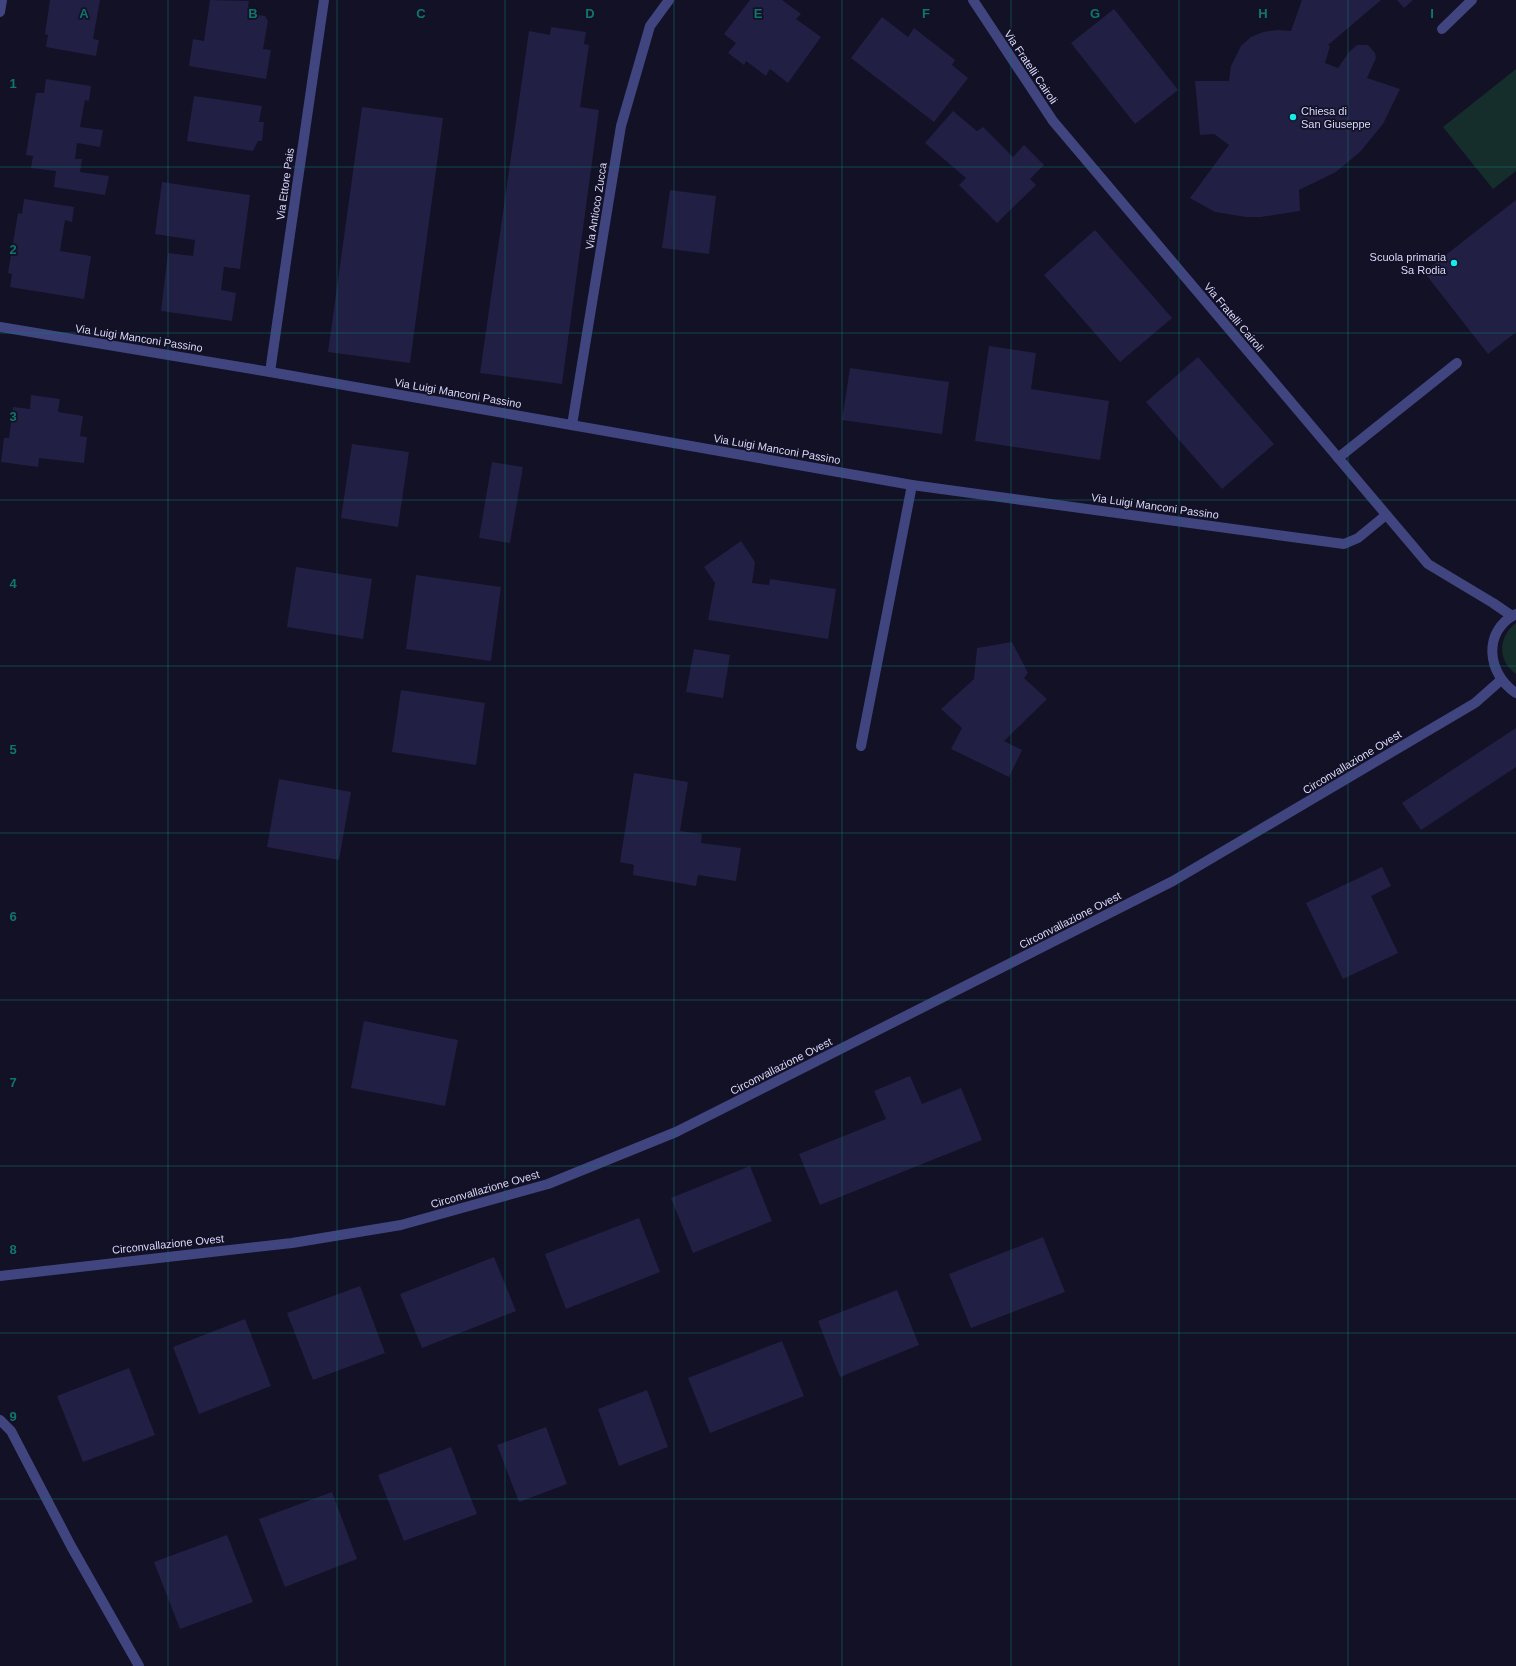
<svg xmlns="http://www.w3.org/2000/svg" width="1516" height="1666" font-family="Arial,sans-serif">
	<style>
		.green { fill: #152e2b }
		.building { fill: #221f44 }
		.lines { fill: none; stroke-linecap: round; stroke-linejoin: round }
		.minor { stroke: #404580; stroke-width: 10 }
		.grid { fill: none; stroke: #0f766e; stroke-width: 1; stroke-opacity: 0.55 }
		.poi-dot { fill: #15ebe9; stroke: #121125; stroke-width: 1.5 }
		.labels { text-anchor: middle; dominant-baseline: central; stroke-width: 3.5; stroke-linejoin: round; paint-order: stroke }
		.street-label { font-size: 11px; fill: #d9d8fc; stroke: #121125 }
		.poi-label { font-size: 11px; fill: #d9d8fc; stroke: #121125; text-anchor: start }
		.grid-label { font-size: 13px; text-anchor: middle; font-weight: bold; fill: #0f766e; stroke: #121125; stroke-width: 3.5; stroke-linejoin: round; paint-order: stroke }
	</style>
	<rect width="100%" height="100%" fill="#121125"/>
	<!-- green -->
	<g class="green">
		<path d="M 1516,69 L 1516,171 L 1493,189 L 1443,127 Z"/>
		<path d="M 1516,623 L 1516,674 C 1497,661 1498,636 1516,623 Z"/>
	</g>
	<!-- building -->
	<g class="building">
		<path d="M 50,0 L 100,0 L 93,39 L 99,40 L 96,56 L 46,47 L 48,35 L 45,34 Z"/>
		<path d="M 210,0 L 249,1 L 248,7 L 254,8 L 253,14 L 265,16 L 268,21 L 263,49 L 271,50 L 266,79 L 189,66 L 193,39 L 204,41 Z"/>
		<path d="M 750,0 L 782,0 L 801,14 L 796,19 L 821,37 L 788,83 L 770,69 L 766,76 L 746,61 L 744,65 L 728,53 L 736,43 L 724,34 Z"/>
		<path d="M 1302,0 L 1381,0 L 1328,45 L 1330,46 L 1325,63 L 1338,68 L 1349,52 L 1357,45 L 1368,45 L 1375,53 L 1376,58 L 1367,78 L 1400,89 L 1383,124 L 1360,152 L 1336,172 L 1299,190 L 1300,211 L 1261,217 L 1246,217 L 1215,212 L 1190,198 L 1229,145 L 1214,134 L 1200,135 L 1195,81 L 1229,81 L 1231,66 L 1241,46 L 1251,37 L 1263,32 L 1278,30 L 1291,31 Z"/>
		<path d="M 1397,0 L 1413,0 L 1404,8 Z"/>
		<path d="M 1114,9 L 1178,90 L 1135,124 L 1071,43 Z"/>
		<path d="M 882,17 L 908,37 L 914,28 L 955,60 L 952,65 L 968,78 L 934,122 L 851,58 Z"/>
		<path d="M 551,27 L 586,32 L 584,44 L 589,45 L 580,107 L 599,110 L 562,384 L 480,373 L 529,31 L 550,35 Z"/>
		<path d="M 46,79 L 91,86 L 89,101 L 85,100 L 80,127 L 103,130 L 100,147 L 77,143 L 75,159 L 82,159 L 80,172 L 109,176 L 105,195 L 54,187 L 56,171 L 31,168 L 33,156 L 26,155 L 36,93 L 44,93 Z"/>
		<path d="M 194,96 L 262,106 L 259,122 L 264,122 L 262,141 L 258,141 L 253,151 L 187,141 Z"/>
		<path d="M 362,107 L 443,118 L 410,363 L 328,352 Z"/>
		<path d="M 953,111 L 977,131 L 983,127 L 1013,157 L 1024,145 L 1044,165 L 1030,179 L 1036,185 L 997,223 L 959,185 L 966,178 L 925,143 Z"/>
		<path d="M 162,182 L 250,195 L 240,269 L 224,267 L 221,290 L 236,293 L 232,321 L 161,311 L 168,253 L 193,256 L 195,240 L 155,234 Z"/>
		<path d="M 670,190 L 716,196 L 709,254 L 662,248 Z"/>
		<path d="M 24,199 L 74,207 L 72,222 L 65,220 L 60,251 L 91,256 L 84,299 L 10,287 L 12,274 L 8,273 L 18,213 L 22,214 Z"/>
		<path d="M 1516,200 L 1516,332 L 1488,354 L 1424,272 Z"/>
		<path d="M 1095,230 L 1172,318 L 1120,362 L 1044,275 Z"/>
		<path d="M 989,346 L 1036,353 L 1031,389 L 1109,401 L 1100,460 L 975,441 Z"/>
		<path d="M 1198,357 L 1274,444 L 1222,489 L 1146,402 Z"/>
		<path d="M 850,368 L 949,382 L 942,434 L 842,420 Z"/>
		<path d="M 31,395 L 60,399 L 58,412 L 83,416 L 80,436 L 87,437 L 84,463 L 39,458 L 38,467 L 1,462 L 4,438 L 9,438 L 13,407 L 30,409 Z"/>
		<path d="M 352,444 L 409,452 L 398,527 L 341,518 Z"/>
		<path d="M 492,462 L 523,467 L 510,543 L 479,538 Z"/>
		<path d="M 741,541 L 755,562 L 752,583 L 769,585 L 770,579 L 836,589 L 828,639 L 708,620 L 715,583 L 704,567 Z"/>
		<path d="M 296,567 L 372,579 L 363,639 L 287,627 Z"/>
		<path d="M 416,575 L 501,587 L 491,661 L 406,649 Z"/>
		<path d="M 1012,642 L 1028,673 L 1024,678 L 1047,699 L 1004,741 L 1022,750 L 1009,777 L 951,749 L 962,728 L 941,709 L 974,679 L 977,648 Z"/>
		<path d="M 694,649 L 730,655 L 723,698 L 686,692 Z"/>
		<path d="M 401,690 L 485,703 L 476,765 L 392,752 Z"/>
		<path d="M 1516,728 L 1516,767 L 1421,830 L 1402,803 Z"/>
		<path d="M 634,773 L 688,782 L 680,831 L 702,834 L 701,843 L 741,848 L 736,881 L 698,875 L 696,886 L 633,875 L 634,865 L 620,862 Z"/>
		<path d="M 279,779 L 351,792 L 339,860 L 267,847 Z"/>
		<path d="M 1382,867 L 1391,886 L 1371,896 L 1398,953 L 1343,979 L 1306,903 Z"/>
		<path d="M 364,1021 L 458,1040 L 445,1106 L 351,1088 Z"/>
		<path d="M 910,1076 L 922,1104 L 961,1088 L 982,1140 L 820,1205 L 799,1154 L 886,1119 L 874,1091 Z"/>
		<path d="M 750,1166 L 772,1221 L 693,1253 L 671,1198 Z"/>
		<path d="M 639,1218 L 660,1272 L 566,1309 L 545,1254 Z"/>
		<path d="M 1043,1237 L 1065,1292 L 971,1328 L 949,1274 Z"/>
		<path d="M 494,1257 L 516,1311 L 422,1348 L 400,1294 Z"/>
		<path d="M 360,1286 L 385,1353 L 313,1380 L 287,1313 Z"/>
		<path d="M 897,1290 L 919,1345 L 840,1377 L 818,1321 Z"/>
		<path d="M 245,1319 L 271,1386 L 199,1414 L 173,1347 Z"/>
		<path d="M 782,1341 L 804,1396 L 710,1433 L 688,1378 Z"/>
		<path d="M 129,1368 L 155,1435 L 83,1462 L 57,1396 Z"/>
		<path d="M 647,1390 L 668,1447 L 619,1466 L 598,1409 Z"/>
		<path d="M 546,1427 L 567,1484 L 519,1502 L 497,1445 Z"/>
		<path d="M 451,1447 L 477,1514 L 404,1541 L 378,1475 Z"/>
		<path d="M 332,1492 L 357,1559 L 285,1587 L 259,1519 Z"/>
		<path d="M 227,1535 L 253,1602 L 180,1629 L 154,1562 Z"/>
	</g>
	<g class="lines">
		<!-- minor -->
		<g class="minor">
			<path d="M 973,0 L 1053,121 L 1428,564 L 1493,603 L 1512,616"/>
			<path d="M 0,12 L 2,0"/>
			<path d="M 1442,29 L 1472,0"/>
			<path d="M 0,327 L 270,372 L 912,485 L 1277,535 L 1344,544 L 1358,538 L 1386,515"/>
			<path d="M 270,372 L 324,0"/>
			<path d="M 572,425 L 621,126 L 650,26 L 669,0"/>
			<path d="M 1338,458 L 1457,363"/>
			<path d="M 1516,614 C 1482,631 1487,674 1516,693"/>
			<path d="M 861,746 L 912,485"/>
			<path d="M 0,1276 L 292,1243 L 401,1225 L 548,1184 L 676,1132 L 1173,881 L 1475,703 L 1501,680"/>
			<path d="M 0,1420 L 11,1431 L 71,1546 L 139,1666"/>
		</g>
	</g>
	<!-- grid -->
	<path class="grid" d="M 168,0 L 168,1666M 337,0 L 337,1666M 505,0 L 505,1666M 674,0 L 674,1666M 842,0 L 842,1666M 1011,0 L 1011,1666M 1179,0 L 1179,1666M 1348,0 L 1348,1666M 0,167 L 1516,167M 0,333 L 1516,333M 0,500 L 1516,500M 0,666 L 1516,666M 0,833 L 1516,833M 0,1000 L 1516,1000M 0,1166 L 1516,1166M 0,1333 L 1516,1333M 0,1499 L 1516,1499"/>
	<!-- markers -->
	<g class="poi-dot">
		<circle cx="1293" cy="117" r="4"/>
		<circle cx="1454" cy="263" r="4"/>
	</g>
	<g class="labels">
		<!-- street labels -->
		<g class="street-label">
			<text transform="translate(1031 67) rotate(56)">Via Fratelli Cairoli</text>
			<text transform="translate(285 184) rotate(-82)">Via Ettore Pais</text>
			<text transform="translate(596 206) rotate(-81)">Via Antioco Zucca</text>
			<text transform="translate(1234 317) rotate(50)">Via Fratelli Cairoli</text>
			<text transform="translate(139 338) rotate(9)">Via Luigi Manconi Passino</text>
			<text transform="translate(458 393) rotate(10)">Via Luigi Manconi Passino</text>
			<text transform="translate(777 449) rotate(10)">Via Luigi Manconi Passino</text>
			<text transform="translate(1155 506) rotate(8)">Via Luigi Manconi Passino</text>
			<text transform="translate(1352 762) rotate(-31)">Circonvallazione Ovest</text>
			<text transform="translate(1070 920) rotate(-27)">Circonvallazione Ovest</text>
			<text transform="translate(781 1066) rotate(-27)">Circonvallazione Ovest</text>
			<text transform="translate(485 1189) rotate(-16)">Circonvallazione Ovest</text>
			<text transform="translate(168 1244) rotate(-6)">Circonvallazione Ovest</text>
		</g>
		<!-- poi labels -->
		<g class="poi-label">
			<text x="1301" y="111">Chiesa di<tspan x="1301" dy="13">San Giuseppe</tspan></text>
			<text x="1446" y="257" text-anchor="end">Scuola primaria<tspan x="1446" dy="13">Sa Rodia</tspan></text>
		</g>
	</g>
	<g class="grid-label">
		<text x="84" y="18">A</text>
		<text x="253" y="18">B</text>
		<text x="421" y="18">C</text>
		<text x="590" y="18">D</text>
		<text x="758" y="18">E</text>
		<text x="926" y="18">F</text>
		<text x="1095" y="18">G</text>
		<text x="1263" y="18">H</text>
		<text x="1432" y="18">I</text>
		<text x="13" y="88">1</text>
		<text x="13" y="254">2</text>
		<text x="13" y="421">3</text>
		<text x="13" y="588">4</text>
		<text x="13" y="754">5</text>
		<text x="13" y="921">6</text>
		<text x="13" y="1087">7</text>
		<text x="13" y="1254">8</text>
		<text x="13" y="1421">9</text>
	</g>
</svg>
